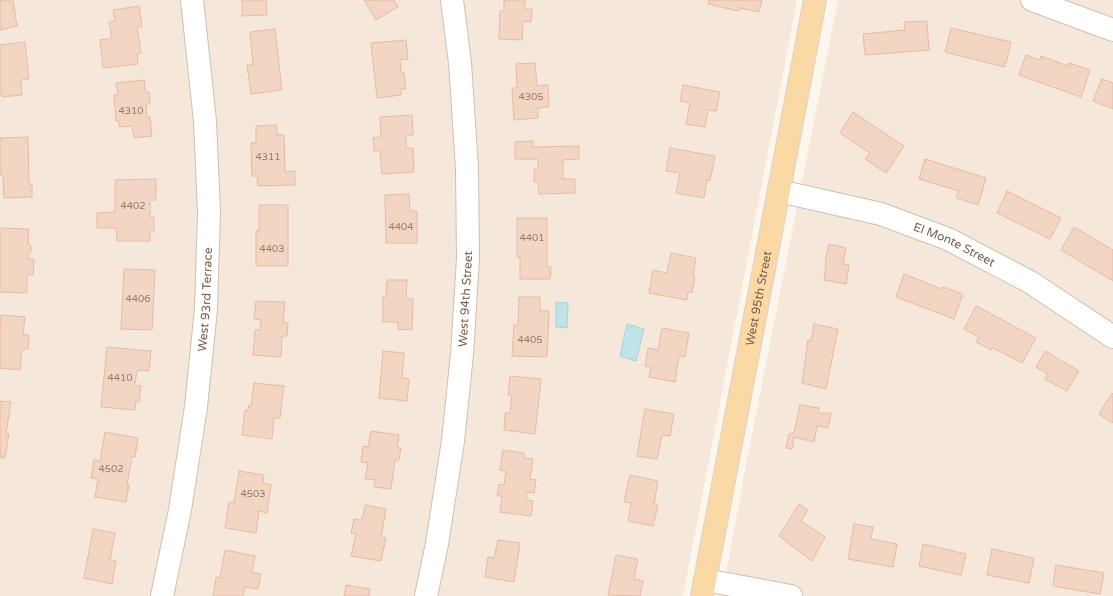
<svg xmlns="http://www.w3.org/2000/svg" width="1113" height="596" font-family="'Varela Round',sans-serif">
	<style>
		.residential { fill: #f5e8da }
		.water { fill: #bfe3e8; stroke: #a5d3da }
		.building { fill: #f3d5c3; stroke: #e6bba3 }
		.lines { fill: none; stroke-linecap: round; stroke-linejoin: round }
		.minor-casing { stroke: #d1beb0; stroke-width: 24 }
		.major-casing { stroke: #dad1cd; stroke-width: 24 }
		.minor { stroke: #fff; stroke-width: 22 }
		.major { stroke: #fbd9a5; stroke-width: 22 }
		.labels { text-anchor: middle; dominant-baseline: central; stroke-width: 4; stroke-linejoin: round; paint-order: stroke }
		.number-label { font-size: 10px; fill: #987a6a }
		.street-label { font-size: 12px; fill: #7a5c4d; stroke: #fffaf3 }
	</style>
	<rect width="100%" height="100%" fill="#fdf6ec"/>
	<!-- residential -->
	<g class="residential">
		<path d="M 0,0 L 797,0 L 683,596 L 0,596 Z"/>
		<path d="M 838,0 L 1113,0 L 1113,596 L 722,596 L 747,460 Z"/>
	</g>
	<!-- water -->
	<g class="water">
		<path d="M 556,302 L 568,303 L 567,328 L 556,327 Z"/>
		<path d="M 627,324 L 644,329 L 636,361 L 620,356 Z"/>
	</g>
	<!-- building -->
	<g class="building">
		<path d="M 0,0 L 13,0 L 17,26 L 0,30 Z"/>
		<path d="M 242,0 L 266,0 L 267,15 L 242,16 Z"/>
		<path d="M 364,0 L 394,0 L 398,7 L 376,20 Z"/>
		<path d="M 504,0 L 525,0 L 525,9 L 532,9 L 531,22 L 523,21 L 522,40 L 499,39 L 500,11 L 504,11 Z"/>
		<path d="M 709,0 L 762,0 L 759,12 L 739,8 L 738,11 L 708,4 Z"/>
		<path d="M 139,6 L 142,27 L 137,27 L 141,53 L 137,54 L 138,64 L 103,68 L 100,40 L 112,38 L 109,22 L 115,21 L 113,10 Z"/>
		<path d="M 927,21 L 929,50 L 865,55 L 863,34 L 905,30 L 904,22 Z"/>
		<path d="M 951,28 L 1011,42 L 1005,67 L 945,52 Z"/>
		<path d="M 275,29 L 282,90 L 251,94 L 247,65 L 253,65 L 250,32 Z"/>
		<path d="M 406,40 L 408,59 L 400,60 L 401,73 L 404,73 L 406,89 L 401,89 L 401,95 L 377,98 L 371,43 Z"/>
		<path d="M 25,42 L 29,79 L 21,80 L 22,95 L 2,97 L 2,94 L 0,94 L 0,45 Z"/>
		<path d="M 1026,55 L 1040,60 L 1041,56 L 1068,66 L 1069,63 L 1090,70 L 1081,97 L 1019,75 Z"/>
		<path d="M 535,63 L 537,86 L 548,85 L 549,107 L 538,108 L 538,118 L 514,120 L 512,88 L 517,88 L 516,64 Z"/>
		<path d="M 1102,79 L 1113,83 L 1113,109 L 1093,101 Z"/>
		<path d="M 144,80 L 146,93 L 149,92 L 150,104 L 146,104 L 147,118 L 150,117 L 152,136 L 134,138 L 132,126 L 119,127 L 119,121 L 116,121 L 114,95 L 118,95 L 116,83 Z"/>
		<path d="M 683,85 L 720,92 L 716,111 L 708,110 L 705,127 L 686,124 L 690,103 L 680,101 Z"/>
		<path d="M 853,112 L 904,146 L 886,173 L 865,159 L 870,153 L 840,133 Z"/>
		<path d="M 412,115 L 413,135 L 406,136 L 406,148 L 413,148 L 414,172 L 382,174 L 380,151 L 374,151 L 373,138 L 381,137 L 380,117 Z"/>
		<path d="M 277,125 L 277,135 L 284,135 L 285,172 L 295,171 L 295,185 L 258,186 L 257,176 L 252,176 L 251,143 L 256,143 L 256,126 Z"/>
		<path d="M 28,137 L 29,184 L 32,184 L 32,197 L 4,198 L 3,175 L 0,175 L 0,138 Z"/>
		<path d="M 533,141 L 533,147 L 579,146 L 579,159 L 563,160 L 563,179 L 575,179 L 575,193 L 539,194 L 538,182 L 534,182 L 534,169 L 538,168 L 538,159 L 515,159 L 515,142 Z"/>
		<path d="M 670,148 L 715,156 L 710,181 L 707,180 L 704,198 L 676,193 L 680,173 L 666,171 Z"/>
		<path d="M 925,159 L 986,178 L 978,205 L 956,198 L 959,191 L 919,179 Z"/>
		<path d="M 156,179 L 156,200 L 150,200 L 150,217 L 154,217 L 154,232 L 150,232 L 150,241 L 117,241 L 116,228 L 97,228 L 97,213 L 115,212 L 115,180 Z"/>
		<path d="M 1007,191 L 1061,218 L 1050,239 L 997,213 Z"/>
		<path d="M 409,194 L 410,211 L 417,211 L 417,243 L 386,243 L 385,195 Z"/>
		<path d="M 259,205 L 288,205 L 288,266 L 256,266 L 256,231 L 259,231 Z"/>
		<path d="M 517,218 L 547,218 L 547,267 L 551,267 L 550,279 L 520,279 L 520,257 L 517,257 Z"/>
		<path d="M 1074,227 L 1113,250 L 1113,281 L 1061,250 Z"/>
		<path d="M 0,228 L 29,229 L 28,244 L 31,246 L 31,252 L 28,256 L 28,259 L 34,259 L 33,275 L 27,275 L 27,293 L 0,292 Z"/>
		<path d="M 829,244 L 846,248 L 843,264 L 849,265 L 846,284 L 824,280 L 826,262 L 825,262 Z"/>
		<path d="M 671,253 L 696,258 L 693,277 L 695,277 L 692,293 L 688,292 L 687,300 L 649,293 L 653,270 L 667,273 Z"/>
		<path d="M 124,269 L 155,270 L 152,330 L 121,329 Z"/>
		<path d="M 904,274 L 942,289 L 943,287 L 963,294 L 954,319 L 896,297 Z"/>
		<path d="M 387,280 L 407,280 L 406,299 L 413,299 L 412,330 L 398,329 L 398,322 L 383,322 L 383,297 L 386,298 Z"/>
		<path d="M 519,297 L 540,297 L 540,311 L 549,311 L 547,357 L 512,356 L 514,325 L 518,325 Z"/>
		<path d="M 256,301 L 285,302 L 283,322 L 288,323 L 287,336 L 282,336 L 281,357 L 253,355 L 255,330 L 260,330 L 261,320 L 254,319 Z"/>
		<path d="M 976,306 L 1036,338 L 1022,363 L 993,348 L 991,350 L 976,342 L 979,337 L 964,329 Z"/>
		<path d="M 1,315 L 25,317 L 23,335 L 29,335 L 28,349 L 22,349 L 20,370 L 0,368 L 0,328 Z"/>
		<path d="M 814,324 L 838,329 L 826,389 L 802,383 L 808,340 L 811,341 Z"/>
		<path d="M 662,328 L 689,333 L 685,357 L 679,356 L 675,382 L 649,377 L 651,367 L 645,366 L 648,348 L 658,350 Z"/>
		<path d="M 107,347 L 151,351 L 149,371 L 137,370 L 135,385 L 141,386 L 139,402 L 136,402 L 135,410 L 101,407 Z"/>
		<path d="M 383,351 L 404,353 L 402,378 L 409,379 L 407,401 L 379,398 Z"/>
		<path d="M 1045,351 L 1079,371 L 1067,391 L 1045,379 L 1048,374 L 1036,367 Z"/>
		<path d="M 510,376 L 541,379 L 535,434 L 504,430 L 505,413 L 510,413 L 512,395 L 508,395 Z"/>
		<path d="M 254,383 L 284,386 L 280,418 L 274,418 L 272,439 L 242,435 L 245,410 L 248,410 L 249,405 L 251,406 Z"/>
		<path d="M 1112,393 L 1113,394 L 1113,423 L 1099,414 Z"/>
		<path d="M 0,401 L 11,402 L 6,434 L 9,434 L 5,458 L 0,457 Z"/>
		<path d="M 800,405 L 819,408 L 818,413 L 831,413 L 828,428 L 817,426 L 814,442 L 794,437 L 792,449 L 786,448 L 789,434 L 794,433 Z"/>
		<path d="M 645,409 L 674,414 L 670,436 L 662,435 L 657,459 L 637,456 Z"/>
		<path d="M 371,431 L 399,435 L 397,447 L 401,448 L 399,460 L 395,460 L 391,489 L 374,487 L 375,480 L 365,479 L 368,463 L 361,462 L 363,446 L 368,447 Z"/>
		<path d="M 105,432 L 138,438 L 135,457 L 132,456 L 127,485 L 129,485 L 126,502 L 95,497 L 98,479 L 91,478 L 94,460 L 100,461 Z"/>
		<path d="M 503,450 L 524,453 L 524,458 L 533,459 L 530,479 L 536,480 L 534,493 L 527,492 L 526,500 L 533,501 L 531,516 L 500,512 L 502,496 L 497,496 L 499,484 L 504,485 L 506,471 L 500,470 Z"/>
		<path d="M 239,471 L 264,475 L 263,483 L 271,485 L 267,513 L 259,511 L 256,533 L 225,528 L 229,502 L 234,503 Z"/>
		<path d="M 630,475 L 658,481 L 654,504 L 658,505 L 653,526 L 628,521 L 631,503 L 624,502 Z"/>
		<path d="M 799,504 L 808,510 L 801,521 L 825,537 L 812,561 L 779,536 Z"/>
		<path d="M 365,505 L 386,509 L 381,537 L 386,538 L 381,561 L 351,556 L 356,534 L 351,533 L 354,519 L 362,520 Z"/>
		<path d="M 854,524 L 873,527 L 871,539 L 897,544 L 893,567 L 848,559 Z"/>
		<path d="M 93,529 L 115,533 L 110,560 L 116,561 L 112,584 L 84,578 Z"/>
		<path d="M 498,540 L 520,543 L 514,582 L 485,577 L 488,557 L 494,558 Z"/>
		<path d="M 923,544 L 966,554 L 961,575 L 919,566 Z"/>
		<path d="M 992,549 L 1034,558 L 1029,583 L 987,575 Z"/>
		<path d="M 225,550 L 255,556 L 252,572 L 261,574 L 258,589 L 245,587 L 243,596 L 213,596 L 216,577 L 220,578 Z"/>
		<path d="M 616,555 L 638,559 L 634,579 L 643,581 L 640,596 L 608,595 Z"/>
		<path d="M 1056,565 L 1104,573 L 1100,594 L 1053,586 Z"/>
		<path d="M 346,585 L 370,589 L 369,596 L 344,596 Z"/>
	</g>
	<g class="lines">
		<defs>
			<g id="minor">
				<path d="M 1032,0 L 1113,30"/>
				<path id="s1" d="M 779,191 L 881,214 L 948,239 L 1030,282 L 1113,337"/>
				<path d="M 705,580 L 791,596"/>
				<path id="s2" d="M 162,596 L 180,510 L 196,407 L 206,309 L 209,212 L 205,121 L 192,0"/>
				<path id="s3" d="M 426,596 L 437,544 L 453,441 L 462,354 L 468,258 L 467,168 L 460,63 L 452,0"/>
			</g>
			<g id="major">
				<path id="s4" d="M 702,596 L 815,0"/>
			</g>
		</defs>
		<!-- minor casing -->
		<use href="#minor" class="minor-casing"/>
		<!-- major casing -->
		<use href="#major" class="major-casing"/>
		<!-- minor -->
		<use href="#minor" class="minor"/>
		<!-- major -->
		<use href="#major" class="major"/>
	</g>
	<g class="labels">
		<!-- number labels -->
		<g class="number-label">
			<text x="531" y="97">4305</text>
			<text x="131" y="111">4310</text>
			<text x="268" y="157">4311</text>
			<text x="133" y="206">4402</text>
			<text x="401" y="227">4404</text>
			<text x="532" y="238">4401</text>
			<text x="272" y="249">4403</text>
			<text x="138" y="299">4406</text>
			<text x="530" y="340">4405</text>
			<text x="120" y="378">4410</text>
			<text x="111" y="469">4502</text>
			<text x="253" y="494">4503</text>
		</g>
		<!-- street labels -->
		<g class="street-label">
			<text stroke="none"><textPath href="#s1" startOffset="184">El Monte Street</textPath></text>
			<text stroke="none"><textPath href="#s4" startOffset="303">West 95th Street</textPath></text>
			<text stroke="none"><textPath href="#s2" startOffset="300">West 93rd Terrace</textPath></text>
			<text stroke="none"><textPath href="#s3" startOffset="300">West 94th Street</textPath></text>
		</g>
	</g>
</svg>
